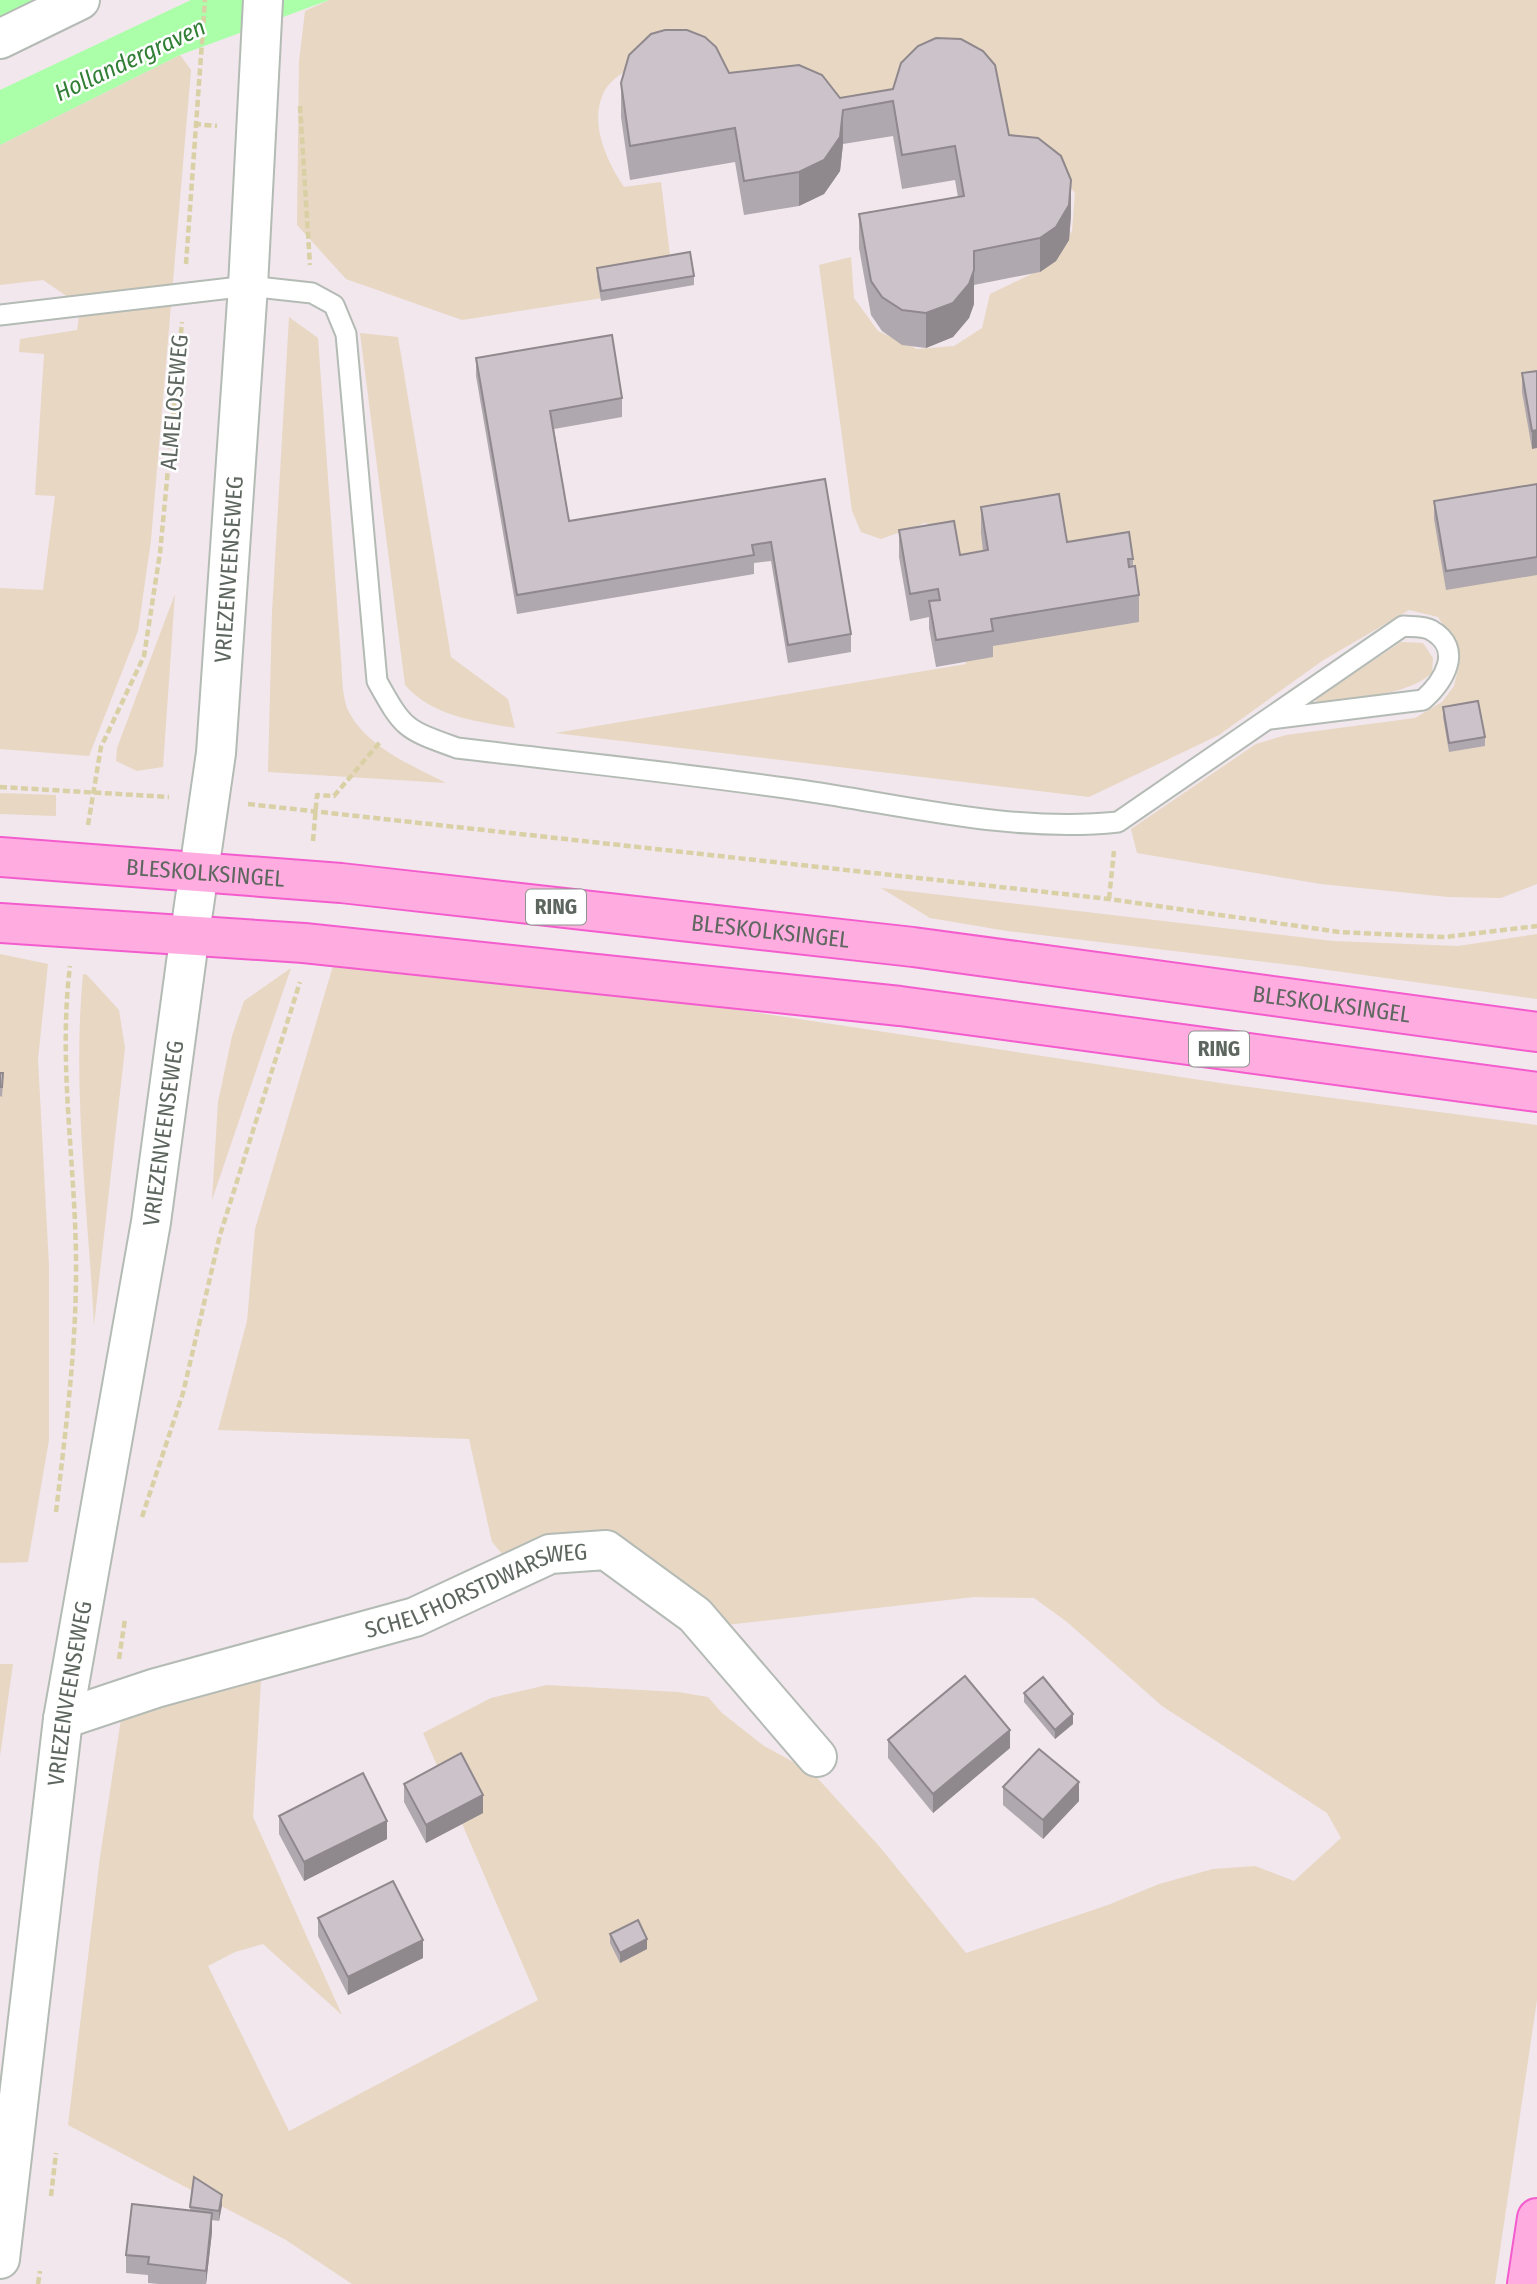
<svg xmlns="http://www.w3.org/2000/svg" width="1537" height="2284" font-family="'Fira Sans Condensed',sans-serif">
	<style>
		.green { fill: #e8d7c3 }
		.water { fill: #abffa8 }
		.lines { fill: none; stroke-linecap: round; stroke-linejoin: round }
		.service-casing { stroke: #b4bbb5; stroke-width: 23 }
		.minor-casing { stroke: #b4bbb5; stroke-width: 42 }
		.tertiary-casing { stroke: #b4bbb5; stroke-width: 42 }
		.primary-casing { stroke: #f45cce; stroke-width: 42 }
		.path { stroke: #dad0a6; stroke-width: 4.5; stroke-dasharray: 7 3.5; stroke-linecap: butt }
		.service { stroke: #fff; stroke-width: 19 }
		.minor { stroke: #fff; stroke-width: 38 }
		.tertiary { stroke: #fff; stroke-width: 38 }
		.primary { stroke: #ffade1; stroke-width: 38 }
		.wall { fill: #afa8ae }
		.shaded-wall { fill: #8f888d }
		.building { fill: #ccc3ca; stroke: #8f888d; stroke-width: 2 }
		.labels { text-anchor: middle; dominant-baseline: central; stroke-width: 5; stroke-linejoin: round; paint-order: stroke }
		.shield { fill: #fff; stroke: #8e958f; stroke-width: 2 }
		.shield-label { font-size: 21px; font-weight: bold; fill: #5e675f }
		.street-label { font-size: 23px; fill: #5e675f; stroke: #fff }
		.water-label { font-size: 24px; font-style: italic; fill: #317e35; stroke: #fff }
	</style>
	<rect width="100%" height="100%" fill="#f1e7ed"/>
	<!-- green -->
	<g class="green">
		<path d="M 329,0 L 1537,0 L 1537,884 L 1501,898 L 1448,897 L 1321,884 L 1137,853 L 1131,829 L 1256,744 L 1286,735 L 1415,718 L 1442,702 L 1454,686 L 1460,660 L 1453,641 L 1438,617 L 1409,610 L 1322,661 L 1219,735 L 1089,797 L 555,733 L 966,664 L 947,529 L 925,523 L 881,539 L 861,532 L 852,511 L 819,265 L 851,257 L 854,298 L 878,331 L 917,349 L 954,346 L 982,328 L 990,294 L 1048,266 L 1072,231 L 1075,193 L 1052,165 L 883,107 L 638,61 C 629,69 611,79 605,90 C 588,121 606,160 624,187 L 661,182 L 674,287 L 462,320 L 346,279 L 297,225 L 299,62 L 305,11 Z"/>
		<path d="M 180,55 L 191,70 L 151,540 L 138,631 L 89,756 L 0,749 L 0,588 L 43,590 L 55,496 L 35,495 L 44,354 L 19,352 L 20,339 L 77,330 L 82,296 L 68,297 L 43,280 L 0,285 L 0,145 Z"/>
		<path d="M 289,317 L 318,338 L 341,659 C 342,674 342,694 347,708 C 364,746 411,765 446,783 L 268,772 L 272,612 Z"/>
		<path d="M 360,333 L 398,337 L 451,657 L 508,699 L 515,728 C 476,721 433,717 405,685 Z"/>
		<path d="M 175,594 L 163,767 L 137,771 L 116,761 L 117,748 Z"/>
		<path d="M 1401,642 L 1423,643 L 1433,658 L 1432,673 C 1407,696 1351,698 1317,705 L 1316,699 Z"/>
		<path d="M 0,793 L 56,795 L 56,816 L 0,814 Z"/>
		<path d="M 881,888 L 1333,941 L 1458,946 L 1537,934 L 1537,999 L 1299,966 L 1007,931 L 930,918 Z"/>
		<path d="M 338,949 L 1227,1084 L 1537,1125 L 1537,2000 L 1495,2284 L 352,2284 L 286,2240 L 68,2125 L 100,1857 L 121,1719 L 261,1680 L 253,1817 L 342,2015 L 263,1944 L 235,1952 L 208,1966 L 289,2131 L 538,2000 L 423,1733 L 491,1698 L 547,1685 L 678,1692 L 708,1697 L 722,1713 L 764,1746 L 812,1772 L 879,1846 L 966,1953 L 1108,1905 L 1159,1884 L 1213,1869 L 1255,1866 L 1294,1881 L 1341,1838 L 1327,1813 L 1162,1706 L 1067,1622 L 1034,1598 L 974,1597 L 717,1626 L 615,1551 L 522,1577 L 492,1542 L 469,1439 L 218,1430 L 247,1321 L 255,1229 Z"/>
		<path d="M 0,954 L 48,964 L 38,1059 L 49,1266 L 49,1440 L 28,1562 L 0,1563 Z"/>
		<path d="M 291,968 L 212,1200 L 218,1102 L 232,1036 L 244,1001 Z"/>
		<path d="M 83,974 L 87,975 L 119,1010 L 125,1048 L 94,1325 C 88,1210 72,1089 83,974 Z"/>
		<path d="M 0,1664 L 13,1664 L 0,1756 Z"/>
	</g>
	<!-- water -->
	<g class="water">
		<path d="M 0,0 L 56,0 L 0,28 Z"/>
		<path d="M 191,0 L 329,0 L 180,55 L 0,145 L 0,90 Z"/>
	</g>
	<g class="lines">
		<defs>
			<path id="service" d="M 0,315 L 248,286 L 312,293 L 334,305 L 346,334 L 377,681 C 404,730 405,729 457,748 C 573,762 690,774 806,791 C 908,806 1015,833 1118,822 L 1403,626 C 1411,627 1424,626 1431,630 C 1465,649 1443,682 1423,700 L 1270,719"/>
			<g id="minor">
				<path d="M 0,39 L 80,0"/>
				<path id="s1" d="M 63,1719 L 156,1688 L 415,1617 L 550,1554 L 606,1550 L 695,1615 L 817,1757"/>
				<path id="s2" d="M 0,2259 L 63,1719 L 151,1222 L 190,933"/>
			</g>
			<g id="tertiary">
				<path id="s3" d="M 190,933 L 216,753 L 248,286 L 263,0"/>
			</g>
			<g id="primary">
				<path id="s4" d="M 0,857 L 341,883 L 913,947 L 1537,1032"/>
				<path d="M 0,923 L 304,943 L 900,1006 L 1537,1092"/>
				<path d="M 1527,2284 L 1537,2218"/>
			</g>
		</defs>
		<!-- service casing -->
		<use href="#service" class="service-casing"/>
		<!-- minor casing -->
		<use href="#minor" class="minor-casing"/>
		<!-- tertiary casing -->
		<use href="#tertiary" class="tertiary-casing"/>
		<!-- primary casing -->
		<use href="#primary" class="primary-casing"/>
		<!-- path -->
		<g class="path">
			<path d="M 300,106 L 310,265"/>
			<path d="M 194,124 L 217,126"/>
			<path d="M 186,264 L 205,0"/>
			<path d="M 0,787 L 169,797"/>
			<path d="M 248,804 L 1109,899 L 1339,932 L 1445,937 L 1537,926"/>
			<path d="M 88,825 L 101,747 L 144,656 L 160,553 L 182,322"/>
			<path d="M 313,841 L 317,795 L 334,796 L 380,742"/>
			<path d="M 1109,899 L 1114,851"/>
			<path d="M 56,1512 C 66,1428 77,1343 76,1258 C 75,1160 58,1063 70,966"/>
			<path d="M 142,1517 L 183,1393 L 220,1235 L 300,982"/>
			<path d="M 119,1659 L 125,1619"/>
			<path d="M 51,2196 L 56,2153"/>
			<path d="M 38,2284 L 40,2271"/>
		</g>
		<!-- service -->
		<use href="#service" class="service"/>
		<!-- minor -->
		<use href="#minor" class="minor"/>
		<!-- tertiary -->
		<use href="#tertiary" class="tertiary"/>
		<!-- primary -->
		<use href="#primary" class="primary"/>
	</g>
	<!-- wall -->
	<g class="wall">
		<path d="M 729,73 L 840,98 L 893,89 L 1009,135 L 1071,215 L 1069,240 L 1056,261 L 1040,272 L 974,285 L 974,304 L 969,318 L 953,337 L 926,348 L 902,345 L 882,331 L 871,315 L 859,248 L 859,214 L 958,197 L 955,180 L 902,189 L 893,136 L 843,144 L 840,171 L 824,194 L 799,206 L 744,215 L 735,162 L 630,180 L 621,117 L 621,83 Z"/>
		<path d="M 597,268 L 694,276 L 694,285 L 601,301 L 597,277 Z"/>
		<path d="M 476,358 L 622,398 L 622,417 L 554,429 L 569,521 L 825,479 L 851,634 L 851,652 L 788,663 L 771,561 L 754,563 L 754,574 L 517,614 L 476,376 Z"/>
		<path d="M 1537,371 L 1532,449 L 1522,392 L 1522,373 Z"/>
		<path d="M 1537,484 L 1537,575 L 1446,590 L 1434,519 L 1434,501 Z"/>
		<path d="M 981,507 L 1067,542 L 1133,559 L 1133,567 L 1139,595 L 1139,622 L 993,646 L 993,657 L 936,667 L 929,628 L 929,617 L 910,621 L 899,557 L 899,530 L 960,555 L 983,551 L 981,533 Z"/>
		<path d="M 1443,707 L 1485,737 L 1485,746 L 1449,752 L 1443,717 Z"/>
		<path d="M 0,1073 L 3,1082 L 2,1097 L 0,1096 Z"/>
		<path d="M 1024,1693 L 1073,1724 L 1055,1739 L 1024,1702 Z"/>
		<path d="M 888,1740 L 1010,1748 L 933,1813 L 888,1758 Z"/>
		<path d="M 404,1784 L 483,1813 L 426,1843 L 404,1802 Z"/>
		<path d="M 1003,1787 L 1079,1801 L 1043,1839 L 1003,1805 Z"/>
		<path d="M 279,1816 L 387,1839 L 304,1881 L 279,1834 Z"/>
		<path d="M 318,1918 L 423,1958 L 348,1995 L 318,1936 Z"/>
		<path d="M 610,1934 L 647,1949 L 620,1963 L 610,1943 Z"/>
		<path d="M 222,2205 L 219,2221 L 212,2220 L 212,2232 L 206,2284 L 159,2284 L 148,2283 L 148,2275 L 126,2273 L 126,2255 L 190,2211 L 190,2207 Z"/>
	</g>
	<!-- shaded-wall -->
	<g class="shaded-wall">
		<path d="M 843,110 L 843,144 L 840,171 L 824,194 L 799,206 L 799,172 Z"/>
		<path d="M 1071,180 L 1071,215 L 1069,240 L 1056,261 L 1040,272 L 1040,238 Z"/>
		<path d="M 974,251 L 974,304 L 969,318 L 953,337 L 926,348 L 926,313 Z"/>
		<path d="M 1537,430 L 1537,448 L 1532,449 L 1532,431 Z"/>
		<path d="M 1073,1714 L 1073,1724 L 1055,1739 L 1055,1730 Z"/>
		<path d="M 1010,1730 L 1010,1748 L 933,1813 L 933,1794 Z"/>
		<path d="M 1079,1782 L 1079,1801 L 1043,1839 L 1043,1820 Z"/>
		<path d="M 483,1795 L 483,1813 L 426,1843 L 426,1825 Z"/>
		<path d="M 387,1821 L 387,1839 L 304,1881 L 304,1862 Z"/>
		<path d="M 647,1939 L 647,1949 L 620,1963 L 620,1953 Z"/>
		<path d="M 423,1940 L 423,1958 L 348,1995 L 348,1977 Z"/>
		<path d="M 222,2195 L 222,2205 L 219,2221 L 219,2211 Z"/>
		<path d="M 212,2213 L 212,2232 L 206,2284 L 206,2271 Z"/>
	</g>
	<!-- building -->
	<g class="building">
		<path d="M 665,30 L 687,30 L 705,37 L 716,47 L 729,73 L 799,65 L 822,75 L 840,98 L 893,89 L 901,63 L 918,46 L 936,38 L 961,39 L 983,51 L 995,65 L 1009,135 L 1038,138 L 1061,156 L 1071,180 L 1069,205 L 1056,227 L 1040,238 L 974,251 L 974,270 L 969,284 L 953,303 L 926,313 L 902,310 L 882,297 L 871,281 L 859,214 L 964,196 L 955,146 L 902,155 L 893,101 L 843,110 L 840,137 L 824,160 L 799,172 L 744,181 L 735,128 L 630,146 L 621,83 L 629,55 L 651,34 Z"/>
		<path d="M 690,252 L 694,276 L 601,291 L 597,268 Z"/>
		<path d="M 612,335 L 622,398 L 550,411 L 569,521 L 825,479 L 851,634 L 788,645 L 771,542 L 752,545 L 754,555 L 517,595 L 476,358 Z"/>
		<path d="M 1537,371 L 1537,430 L 1532,431 L 1522,373 Z"/>
		<path d="M 1537,484 L 1537,557 L 1446,571 L 1434,501 Z"/>
		<path d="M 1059,494 L 1067,542 L 1129,532 L 1133,559 L 1128,559 L 1129,567 L 1135,566 L 1139,595 L 991,619 L 993,631 L 936,640 L 929,601 L 940,600 L 938,589 L 910,594 L 899,530 L 954,521 L 960,555 L 988,550 L 981,507 Z"/>
		<path d="M 1478,701 L 1485,737 L 1449,743 L 1443,707 Z"/>
		<path d="M 0,1073 L 3,1073 L 2,1087 L 0,1087 Z"/>
		<path d="M 965,1676 L 1010,1730 L 933,1794 L 888,1740 Z"/>
		<path d="M 1043,1677 L 1073,1714 L 1055,1730 L 1024,1693 Z"/>
		<path d="M 1039,1749 L 1079,1782 L 1043,1820 L 1003,1787 Z"/>
		<path d="M 461,1753 L 483,1795 L 426,1825 L 404,1784 Z"/>
		<path d="M 363,1773 L 387,1821 L 304,1862 L 279,1816 Z"/>
		<path d="M 393,1881 L 423,1940 L 348,1977 L 318,1918 Z"/>
		<path d="M 638,1920 L 647,1939 L 620,1953 L 610,1934 Z"/>
		<path d="M 194,2177 L 222,2195 L 219,2211 L 190,2207 Z"/>
		<path d="M 132,2204 L 212,2213 L 206,2271 L 148,2264 L 149,2257 L 126,2255 Z"/>
	</g>
	<g class="labels">
		<!-- shield labels -->
		<g class="shield">
			<rect x="526" y="889.5" width="60" height="35" rx="5"/>
			<rect x="1189" y="1031.5" width="60" height="35" rx="5"/>
		</g>
		<g class="shield-label">
			<text x="556" y="907">RING</text>
			<text x="1219" y="1049">RING</text>
		</g>
		<!-- street labels -->
		<g class="street-label">
			<text transform="translate(174 402) rotate(-85)">ALMELOSEWEG</text>
			<text stroke="none"><textPath href="#s3" startOffset="366">VRIEZENVEENSEWEG</textPath></text>
			<text stroke="none"><textPath href="#s4" startOffset="206">BLESKOLKSINGEL</textPath></text>
			<text stroke="none"><textPath href="#s4" startOffset="774">BLESKOLKSINGEL</textPath></text>
			<text stroke="none"><textPath href="#s4" startOffset="1340">BLESKOLKSINGEL</textPath></text>
			<text stroke="none"><textPath href="#s2" startOffset="1138">VRIEZENVEENSEWEG</textPath></text>
			<text stroke="none"><textPath href="#s1" startOffset="434">SCHELFHORSTDWARSWEG</textPath></text>
			<text stroke="none"><textPath href="#s2" startOffset="570">VRIEZENVEENSEWEG</textPath></text>
		</g>
		<!-- water labels -->
		<g class="water-label">
			<text transform="translate(130 60) rotate(-25)">Hollandergraven</text>
		</g>
	</g>
</svg>
